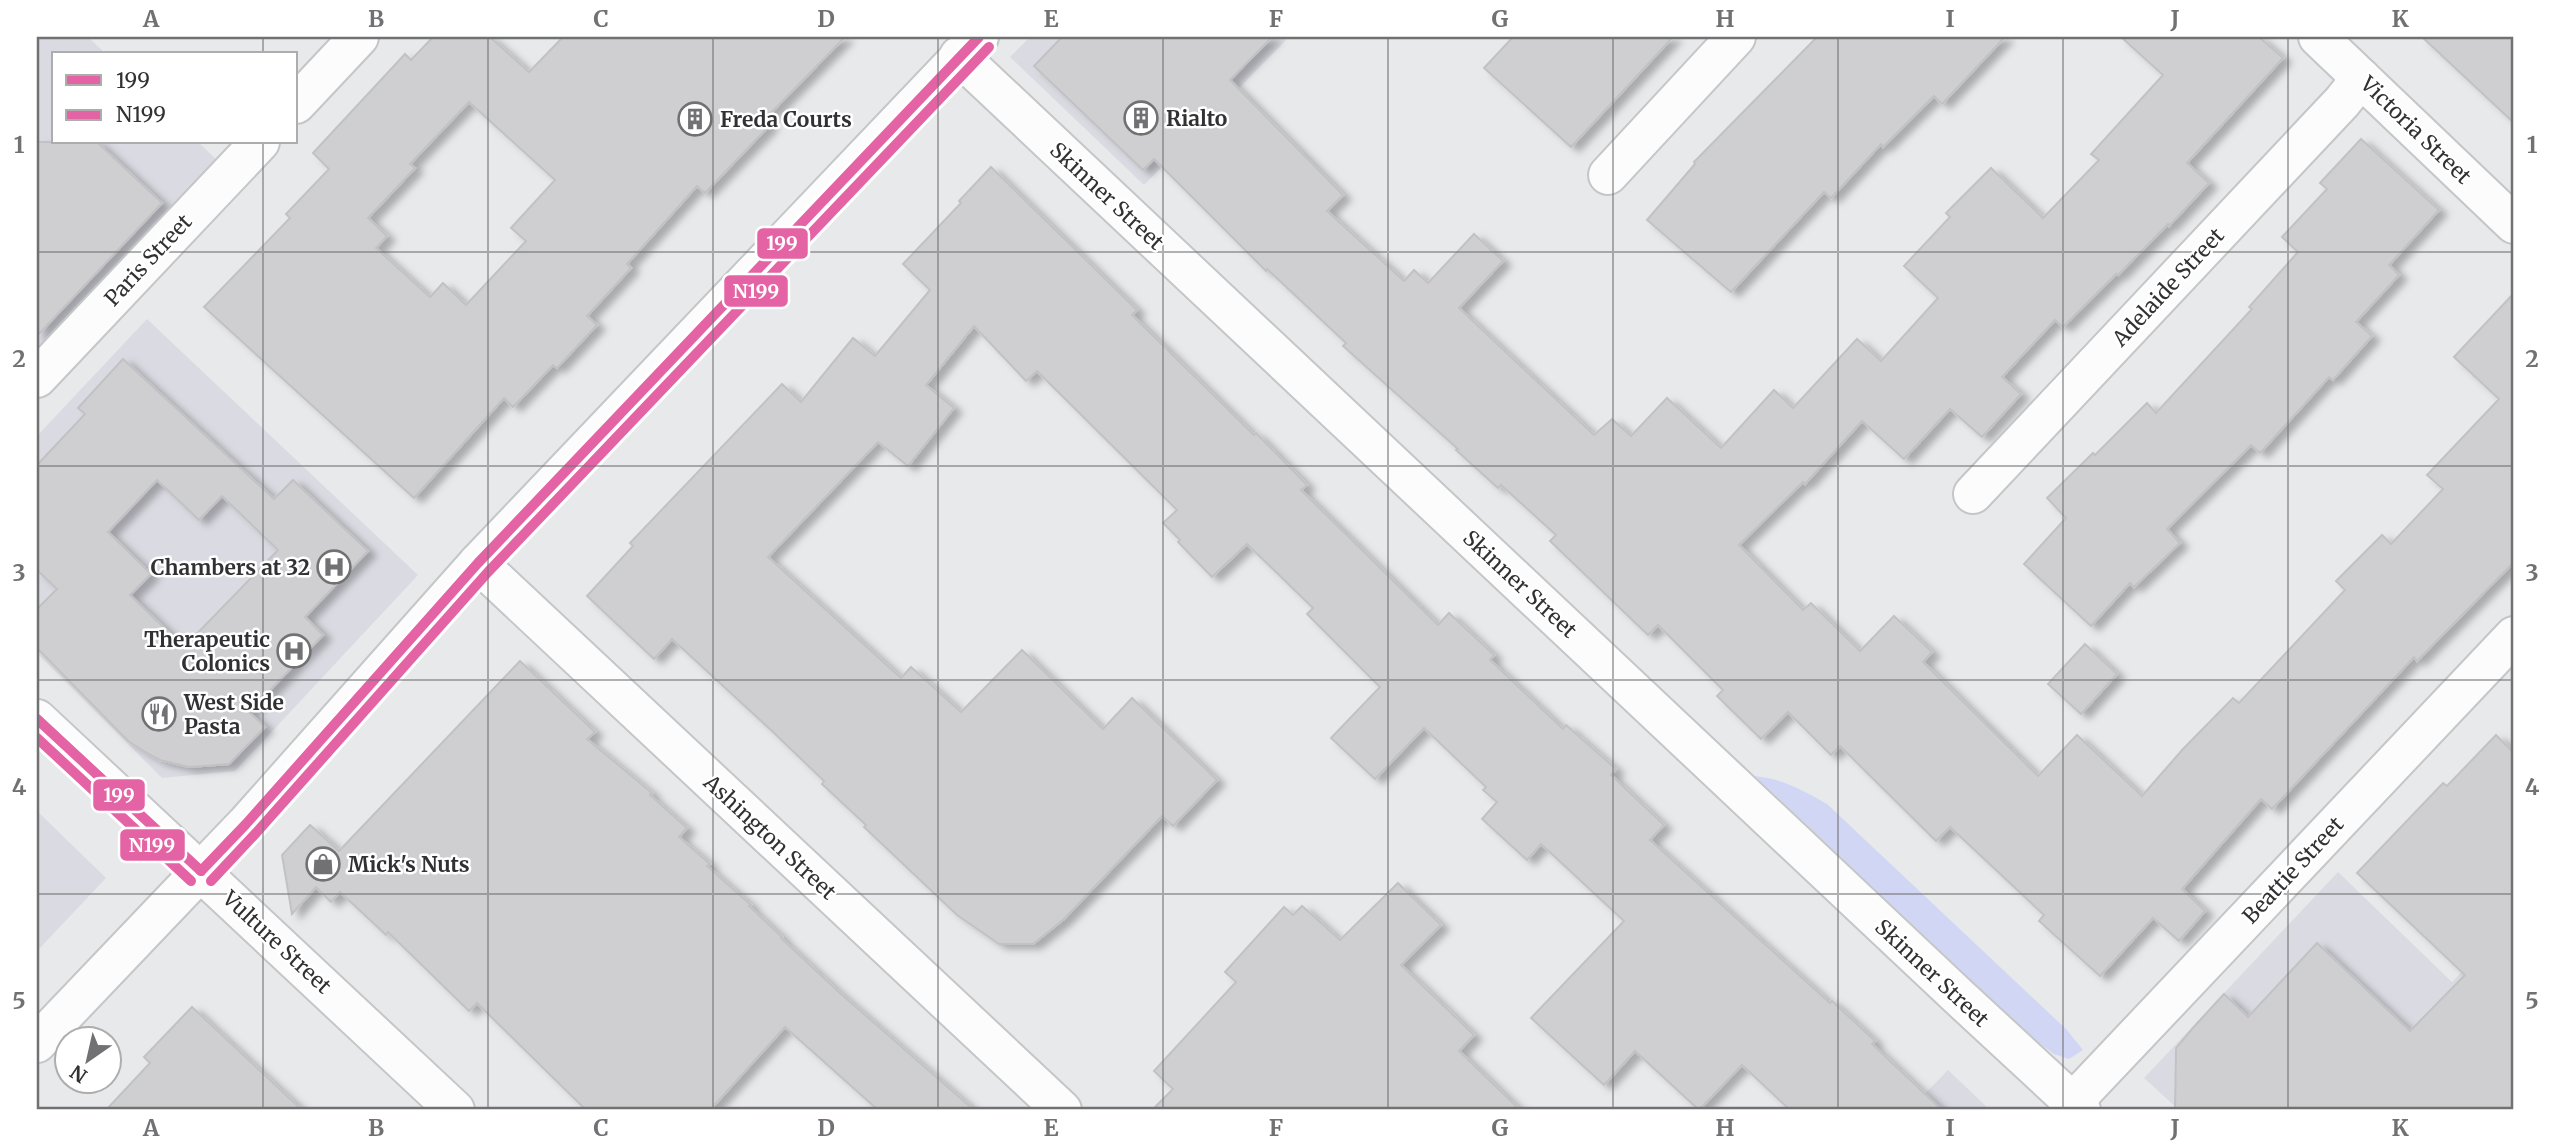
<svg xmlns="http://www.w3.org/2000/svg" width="2551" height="1147" font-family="Merriweather,serif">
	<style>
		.built { fill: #dadbe2 }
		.green { fill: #d2d6f5 }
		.building { fill: #cfcfd1; stroke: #c2c2c4; stroke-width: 2; fill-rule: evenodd; filter: url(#shadow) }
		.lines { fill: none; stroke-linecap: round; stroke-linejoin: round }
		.street-casing { stroke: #c5c6c7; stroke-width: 42 }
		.secondary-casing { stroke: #c5c6c7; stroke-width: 42 }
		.street { stroke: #fcfcfc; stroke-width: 38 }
		.secondary { stroke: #fcfcfc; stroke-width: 38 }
		.bus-1-casing { stroke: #fff; stroke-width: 16 }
		.bus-2-casing { stroke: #fff; stroke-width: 16 }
		.bus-1 { stroke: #e463a4; stroke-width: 10 }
		.bus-2 { stroke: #e463a4; stroke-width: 10 }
		.grid { fill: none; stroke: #717173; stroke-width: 2; stroke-opacity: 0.55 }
		.labels { text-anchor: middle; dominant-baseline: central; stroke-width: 5; stroke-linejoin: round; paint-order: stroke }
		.poi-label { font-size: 21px; font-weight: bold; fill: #313133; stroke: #fff; text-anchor: start }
		.street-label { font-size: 21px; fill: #313133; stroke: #fff }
		.line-badge { stroke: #fff; stroke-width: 2.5 }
		.badge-label { font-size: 19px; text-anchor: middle; font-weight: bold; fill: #fff }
		.neatline { fill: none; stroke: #717173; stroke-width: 2.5 }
		.grid-label { font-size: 23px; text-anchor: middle; font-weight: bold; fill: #717173 }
	</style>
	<defs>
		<filter id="shadow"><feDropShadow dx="8" dy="4.5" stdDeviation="3.5" flood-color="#0004"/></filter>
	</defs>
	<rect width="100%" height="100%" fill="#e8e9eb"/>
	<!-- built -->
	<g class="built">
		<path d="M 37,37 L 88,37 L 106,54 L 54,54 L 54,142 L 198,142 L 219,162 L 37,355 Z"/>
		<path d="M 1030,37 L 1289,37 L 1144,185 L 1010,57 Z"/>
		<path d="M 147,319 L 418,575 L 235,771 L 162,778 L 37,653 L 37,436 Z"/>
		<path d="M 37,811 L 106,878 L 37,951 Z"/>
		<path d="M 2338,872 L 2452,982 L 2514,918 L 2514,1110 L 2179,1110 L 2144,1078 Z"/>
		<path d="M 1948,1070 L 1990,1110 L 1909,1110 Z"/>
	</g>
	<!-- green -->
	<path class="green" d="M 1755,776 C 1782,779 1803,790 1827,804 L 2067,1030 L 2083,1050 L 2069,1059 L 2054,1054 L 2035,1040 Z"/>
	<!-- building -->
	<g class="building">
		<path d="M 433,37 L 490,37 L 529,72 L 563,37 L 845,37 L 764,120 L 770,125 L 705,193 L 697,186 L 627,264 L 631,268 L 587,316 L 597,325 L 557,368 L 553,365 L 513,407 L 504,398 L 414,498 L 204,307 L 290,218 L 286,214 L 329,169 L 313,153 L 405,54 L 411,60 ZM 469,102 L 555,180 L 511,228 L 526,241 L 466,305 L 443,283 L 430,297 L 376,248 L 387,236 L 368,218 L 415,168 L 410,164 Z"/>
		<path d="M 1062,37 L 1272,37 L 1230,80 L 1343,195 L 1327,211 L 1404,281 L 1414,270 L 1428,283 L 1474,234 L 1503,261 L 1459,308 L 1594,435 L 1612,419 L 1631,436 L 1667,398 L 1721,448 L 1774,390 L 1793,408 L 1857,339 L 1881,361 L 1938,298 L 1904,266 L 1950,217 L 1946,213 L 1991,168 L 2043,218 L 2099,160 L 2091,154 L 2163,75 L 2121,37 L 2259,37 L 2283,58 L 2187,163 L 2209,183 L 2169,226 L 2168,224 L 2118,275 L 2116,274 L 2063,327 L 2055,320 L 2002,377 L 2021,394 L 1982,437 L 1950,409 L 1904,459 L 1862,421 L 1805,484 L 1803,482 L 1739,545 L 1803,610 L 1811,603 L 1860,651 L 1894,616 L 1932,652 L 1923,662 L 2038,776 L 2077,735 L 2142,796 L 2183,749 L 2233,698 L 2239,703 L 2345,590 L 2336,581 L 2382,535 L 2391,544 L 2443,489 L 2427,475 L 2499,399 L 2454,357 L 2514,293 L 2514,562 L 2417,661 L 2414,657 L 2272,809 L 2261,799 L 2182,889 L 2205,911 L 2179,941 L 2153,918 L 2100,976 L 2039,921 L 2044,915 L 1950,827 L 1936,841 L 1840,746 L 1831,755 L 1788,712 L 1761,739 L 1717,696 L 1723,690 L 1658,625 L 1648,635 L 1550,541 L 1556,535 L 1501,485 L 1498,488 L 1456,450 L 1458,449 L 1343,346 L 1346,343 L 1267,269 L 1266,271 L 1154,159 L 1143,170 L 1034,66 Z"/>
		<path d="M 1513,37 L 1673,37 L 1571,147 L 1484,68 Z"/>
		<path d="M 1817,37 L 2005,37 L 1942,104 L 1934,96 L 1883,147 L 1881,144 L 1831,198 L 1824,192 L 1731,292 L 1647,220 L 1695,164 L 1694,162 Z"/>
		<path d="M 2422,37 L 2514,37 L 2514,123 Z"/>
		<path d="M 2361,139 L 2439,210 L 2389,265 L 2399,275 L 2356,322 L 2372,336 L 2333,380 L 2329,377 L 2260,453 L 2251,445 L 2167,529 L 2180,543 L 2134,587 L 2130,583 L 2091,626 L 2024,564 L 2066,518 L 2047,498 L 2093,453 L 2095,455 L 2147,403 L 2156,413 L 2252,309 L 2249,307 L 2298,252 L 2282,237 L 2327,189 L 2320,183 Z"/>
		<path d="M 37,142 L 97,142 L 162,203 L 37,336 Z"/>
		<path d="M 991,167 L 1137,310 L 1132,315 L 1254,435 L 1256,433 L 1307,485 L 1301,490 L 1438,625 L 1449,613 L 1494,655 L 1490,660 L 1563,729 L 1566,725 L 1616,769 L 1611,775 L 1664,825 L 1650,840 L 1830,1003 L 1832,1001 L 1875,1041 L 1872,1044 L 1942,1110 L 1790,1110 L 1742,1065 L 1699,1110 L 1635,1051 L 1604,1085 L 1531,1018 L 1624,921 L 1541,844 L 1527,860 L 1482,819 L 1497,802 L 1483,790 L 1486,787 L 1424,728 L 1375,779 L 1331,738 L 1380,687 L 1307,614 L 1313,608 L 1247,544 L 1212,577 L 1178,542 L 1180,540 L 1163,523 L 1177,510 L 1037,371 L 1026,381 L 974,326 L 926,385 L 954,408 L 908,466 L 878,442 L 768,557 L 901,678 L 911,667 L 961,712 L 1022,650 L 1103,729 L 1132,698 L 1217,780 L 1173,826 L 1162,816 L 1064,919 L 1033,944 L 999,944 L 957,915 L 864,827 L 866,825 L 822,784 L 824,781 L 772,731 L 672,639 L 654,659 L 587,596 L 633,546 L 630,543 L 782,384 L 801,402 L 853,338 L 875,356 L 930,290 L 903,264 L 961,203 L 959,201 Z"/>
		<path d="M 123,359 L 274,499 L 293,480 L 368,551 L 305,617 L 323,635 L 249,712 L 265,727 L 229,764 L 189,767 L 160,760 L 145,752 L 128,741 L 37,648 L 37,609 L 57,589 L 37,570 L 37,465 L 85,414 L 78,408 ZM 157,480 L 199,520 L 222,496 L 278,550 L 184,647 L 130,595 L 151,574 L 108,532 Z"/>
		<path d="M 2085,644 L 2117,674 L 2081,714 L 2048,684 Z"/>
		<path d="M 520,661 L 595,732 L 587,739 L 652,793 L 650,795 L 687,828 L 679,837 L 710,864 L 707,866 L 751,905 L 749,906 L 782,937 L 781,938 L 841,994 L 974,1110 L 878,1110 L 785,1027 L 710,1110 L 586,1110 L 477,1003 L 469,1011 L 388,932 L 386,935 L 340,892 L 331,902 L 316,887 L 292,914 L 282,855 L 310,825 L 339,851 Z"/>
		<path d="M 2496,735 L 2514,753 L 2514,1110 L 2175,1110 L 2176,1048 L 2192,1029 L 2224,994 L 2248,1017 L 2317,943 L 2410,1031 L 2465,975 L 2357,873 L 2443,783 L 2447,786 Z"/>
		<path d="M 1398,883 L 1441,925 L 1401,965 L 1474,1035 L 1459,1051 L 1520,1110 L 1152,1110 L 1173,1089 L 1154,1071 L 1236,982 L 1225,972 L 1284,907 L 1293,915 L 1302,906 L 1340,940 Z"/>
		<path d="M 192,1007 L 302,1110 L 106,1110 L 150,1063 L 144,1057 Z"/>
	</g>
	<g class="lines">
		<defs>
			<g id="street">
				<path d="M 2318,37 L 2514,224"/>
				<path d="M 959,56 L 1959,997 L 2081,1110"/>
				<path d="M 296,104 L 359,37"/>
				<path d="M 1608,175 L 1736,37"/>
				<path d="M 37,378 L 260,142"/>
				<path d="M 1973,494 L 2342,102 L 2361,78"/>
				<path d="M 478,563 L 1062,1110"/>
				<path d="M 37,1043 L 201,871"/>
				<path d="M 2072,1103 L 2514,636"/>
			</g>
			<g id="secondary">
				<path d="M 37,719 L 455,1110"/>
				<path d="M 201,871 L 246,824 L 478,563 L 979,37"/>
			</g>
		</defs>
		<!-- street casing -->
		<use href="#street" class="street-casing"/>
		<!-- secondary casing -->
		<use href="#secondary" class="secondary-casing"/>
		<!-- street -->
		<use href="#street" class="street"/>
		<!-- secondary -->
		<use href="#secondary" class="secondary"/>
		<defs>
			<g id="bus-1">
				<path d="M 37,719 L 201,871"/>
				<path d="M 201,871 L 246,824 L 478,563 L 979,37"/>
			</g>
			<g id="bus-2">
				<path d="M 37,738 L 191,881"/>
				<path d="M 211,881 L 256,833 L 488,572 L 989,47"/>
			</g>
		</defs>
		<!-- bus-1 casing -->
		<use href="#bus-1" class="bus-1-casing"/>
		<!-- bus-2 casing -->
		<use href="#bus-2" class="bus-2-casing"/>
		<!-- bus-1 -->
		<use href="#bus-1" class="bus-1"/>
		<!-- bus-2 -->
		<use href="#bus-2" class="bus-2"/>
	</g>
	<!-- grid -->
	<path class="grid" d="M 263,37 L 263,54M 488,37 L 488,1110M 713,37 L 713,1110M 938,37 L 938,1110M 1163,37 L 1163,1110M 1388,37 L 1388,1110M 1613,37 L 1613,1110M 1838,37 L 1838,1110M 2063,37 L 2063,1110M 2288,37 L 2288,1110M 263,142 L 263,1110M 37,252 L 2514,252M 37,466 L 2514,466M 37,680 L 2514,680M 37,894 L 2514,894"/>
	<!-- icons -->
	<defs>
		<symbol id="building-ring" viewBox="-11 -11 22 22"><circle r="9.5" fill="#fff" stroke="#717173" stroke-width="1.5"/><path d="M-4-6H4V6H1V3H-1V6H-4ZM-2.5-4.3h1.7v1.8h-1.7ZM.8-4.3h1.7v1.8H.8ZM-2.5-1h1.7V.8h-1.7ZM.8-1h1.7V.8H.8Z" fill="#717173"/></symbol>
		<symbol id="hospital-ring" viewBox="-11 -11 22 22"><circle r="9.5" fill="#fff" stroke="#717173" stroke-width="1.5"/><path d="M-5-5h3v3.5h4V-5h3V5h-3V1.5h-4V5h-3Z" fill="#717173"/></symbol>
		<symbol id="restaurant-ring" viewBox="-11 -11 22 22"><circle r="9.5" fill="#fff" stroke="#717173" stroke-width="1.5"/><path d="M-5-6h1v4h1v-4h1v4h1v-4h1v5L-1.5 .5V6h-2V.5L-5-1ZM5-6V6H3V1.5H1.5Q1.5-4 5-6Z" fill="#717173"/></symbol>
		<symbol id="shop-ring" viewBox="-11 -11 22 22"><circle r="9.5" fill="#fff" stroke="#717173" stroke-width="1.5"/><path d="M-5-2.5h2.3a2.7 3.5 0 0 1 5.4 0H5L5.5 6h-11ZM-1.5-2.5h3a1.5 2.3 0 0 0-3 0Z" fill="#717173"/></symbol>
	</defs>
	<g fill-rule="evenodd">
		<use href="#building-ring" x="1122" y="99" width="38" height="38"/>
		<use href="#building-ring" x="676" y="100" width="38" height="38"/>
		<use href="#hospital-ring" x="315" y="548" width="38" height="38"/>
		<use href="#hospital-ring" x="275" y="632" width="38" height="38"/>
		<use href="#restaurant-ring" x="140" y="695" width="38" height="38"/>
		<use href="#shop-ring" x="304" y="845" width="38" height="38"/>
	</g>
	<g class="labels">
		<!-- poi labels -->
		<g class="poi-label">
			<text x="1166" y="118">Rialto</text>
			<text x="720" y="119">Freda Courts</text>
			<text x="310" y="567" text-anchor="end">Chambers at 32</text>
			<text x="270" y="639" text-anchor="end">Therapeutic<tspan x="270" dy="24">Colonics</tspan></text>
			<text x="184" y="702">West Side<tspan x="184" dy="24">Pasta</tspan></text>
			<text x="348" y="864">Mick's Nuts</text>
		</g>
		<!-- street labels -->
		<g class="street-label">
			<text transform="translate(2416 130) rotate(44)">Victoria Street</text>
			<text transform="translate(1107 196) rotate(43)">Skinner Street</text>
			<text transform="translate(148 260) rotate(-47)">Paris Street</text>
			<text transform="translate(2168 287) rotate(-47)">Adelaide Street</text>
			<text transform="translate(1520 584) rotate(43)">Skinner Street</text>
			<text transform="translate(770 837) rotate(43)">Ashington Street</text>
			<text transform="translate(2293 870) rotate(-47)">Beattie Street</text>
			<text transform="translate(277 942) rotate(43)">Vulture Street</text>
			<text transform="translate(1932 973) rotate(43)">Skinner Street</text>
		</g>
	</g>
	<g class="line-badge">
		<rect x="756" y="227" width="53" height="33" rx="7" fill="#e463a4"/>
		<rect x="723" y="274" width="66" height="34" rx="7" fill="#e463a4"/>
		<rect x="92" y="778" width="54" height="34" rx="7" fill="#e463a4"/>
		<rect x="119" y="828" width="67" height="34" rx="7" fill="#e463a4"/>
	</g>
	<g class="badge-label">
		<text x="782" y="250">199</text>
		<text x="756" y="298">N199</text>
		<text x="119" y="802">199</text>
		<text x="152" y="852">N199</text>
	</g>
	<!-- border -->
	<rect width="2551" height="1147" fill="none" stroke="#ffffff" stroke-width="77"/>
	<!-- legend -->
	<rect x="52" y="52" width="245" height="91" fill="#ffffff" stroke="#adadad" stroke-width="2"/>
	<rect x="66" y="75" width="35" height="10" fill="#e463a4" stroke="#adadad" stroke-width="2"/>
	<text x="116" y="88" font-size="21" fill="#313133">199</text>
	<rect x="66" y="110" width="35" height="10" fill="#e463a4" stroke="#adadad" stroke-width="2"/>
	<text x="116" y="122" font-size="21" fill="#313133">N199</text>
	<!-- north arrow -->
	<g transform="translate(88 1060) rotate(214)"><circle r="33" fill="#ffffff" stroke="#adadad" stroke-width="2"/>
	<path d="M0-5L12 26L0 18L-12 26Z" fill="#717173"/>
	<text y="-10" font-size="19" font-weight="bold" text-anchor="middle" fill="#313133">N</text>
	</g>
	<rect x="38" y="38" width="2474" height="1070" class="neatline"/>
	<g class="grid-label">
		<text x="151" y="27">A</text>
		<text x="376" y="27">B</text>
		<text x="601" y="27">C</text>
		<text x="826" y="27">D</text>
		<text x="1051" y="27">E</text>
		<text x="1276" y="27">F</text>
		<text x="1500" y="27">G</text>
		<text x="1725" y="27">H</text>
		<text x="1950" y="27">I</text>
		<text x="2175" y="27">J</text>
		<text x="2400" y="27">K</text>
		<text x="19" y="153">1</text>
		<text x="2532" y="153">1</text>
		<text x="19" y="367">2</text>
		<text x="2532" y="367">2</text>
		<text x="19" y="581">3</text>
		<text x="2532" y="581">3</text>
		<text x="19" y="795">4</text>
		<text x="2532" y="795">4</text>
		<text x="19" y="1009">5</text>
		<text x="2532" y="1009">5</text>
		<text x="151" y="1136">A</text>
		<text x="376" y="1136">B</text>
		<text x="601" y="1136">C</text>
		<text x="826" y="1136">D</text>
		<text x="1051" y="1136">E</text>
		<text x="1276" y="1136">F</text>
		<text x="1500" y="1136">G</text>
		<text x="1725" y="1136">H</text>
		<text x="1950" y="1136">I</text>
		<text x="2175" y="1136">J</text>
		<text x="2400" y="1136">K</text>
	</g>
</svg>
